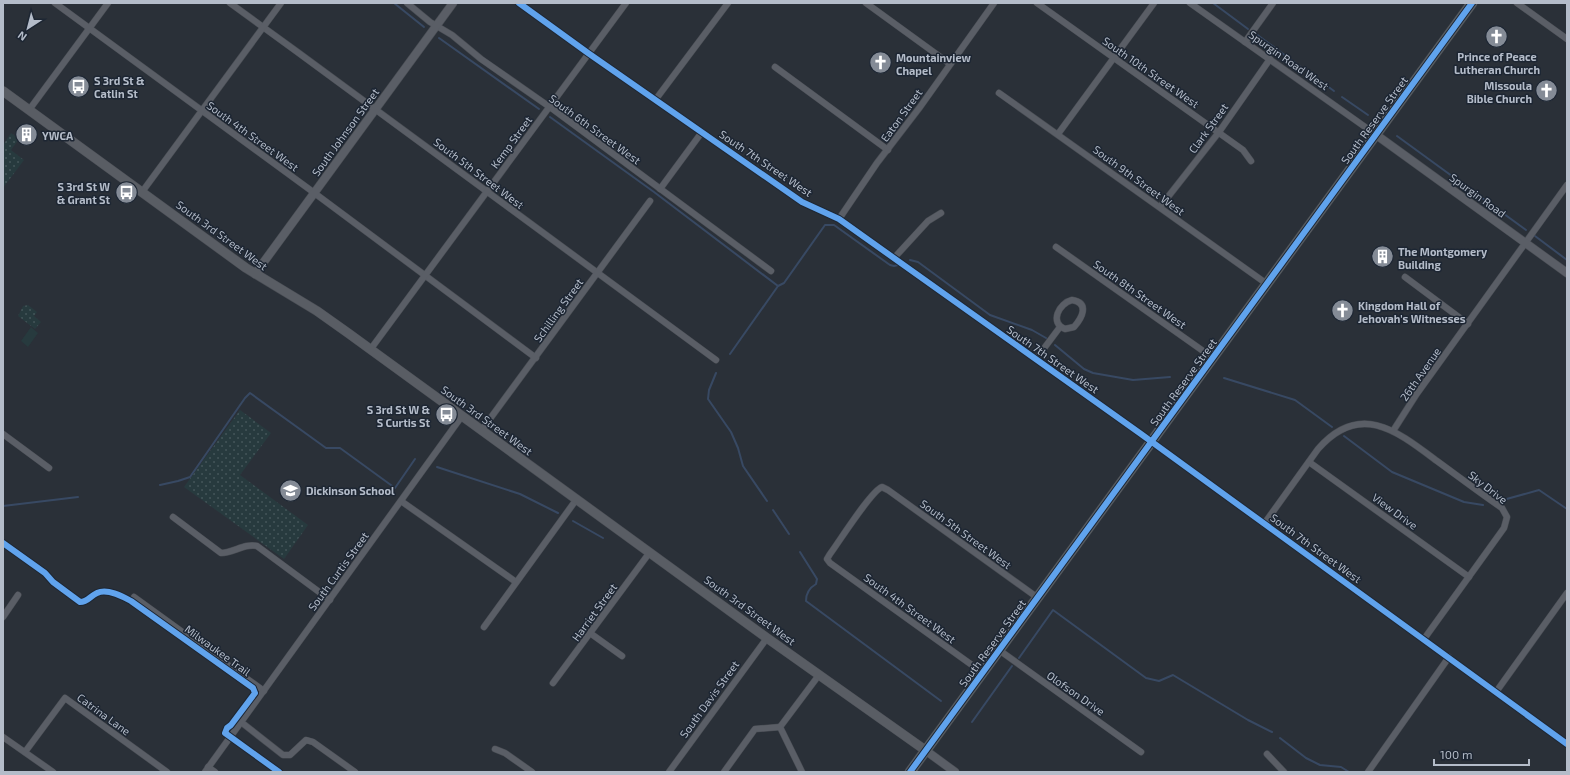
<svg xmlns="http://www.w3.org/2000/svg" width="1570" height="775" font-family="'Exo 2',sans-serif">
	<style>
		.green { fill: #273a3e }
		.park { fill: url(#park-dots) }
		.lines { fill: none; stroke-linecap: round; stroke-linejoin: round }
		.stream { stroke: #384963; stroke-width: 2 }
		.minor-casing { stroke: #484c53; stroke-width: 7 }
		.tertiary-casing { stroke: #484c53; stroke-width: 9 }
		.secondary-casing { stroke: #484c53; stroke-width: 10 }
		.trunk-casing { stroke: #474c53; stroke-width: 11 }
		.minor { stroke: #5a5e66; stroke-width: 6 }
		.tertiary { stroke: #5a5e66; stroke-width: 8 }
		.secondary { stroke: #595d64; stroke-width: 9 }
		.trunk { stroke: #5b5f64; stroke-width: 10 }
		.cycleway-casing { stroke: #1d2633; stroke-width: 8 }
		.cycleway { stroke: #60a3ed; stroke-width: 6 }
		.labels { text-anchor: middle; dominant-baseline: central; stroke-width: 3; stroke-linejoin: round; paint-order: stroke }
		.poi-label { font-size: 11px; font-weight: bold; fill: #b4bcc9; stroke: #1d2633; text-anchor: start }
		.street-label { font-size: 11px; fill: #b4bcc9; stroke: #1d2633 }
	</style>
	<defs>
		<pattern id="park-dots" width="8" height="8" patternUnits="userSpaceOnUse"><rect width="8" height="8" fill="#273a3e"/><path d="M2 2h.1M6 6h.1" fill="none" stroke="#445559" stroke-width="1.8" stroke-linecap="round"/></pattern>
	</defs>
	<rect width="100%" height="100%" fill="#2a3038"/>
	<!-- green -->
	<path class="green" d="M 31,327 L 38,333 L 28,347 L 21,341 Z"/>
	<!-- park -->
	<g class="park">
		<path d="M 11,133 L 19,139 L 11,150 L 24,160 L 3,188 L 3,145 Z"/>
		<path d="M 28,305 L 37,312 L 34,316 L 41,322 L 35,329 L 18,316 L 23,306 Z"/>
		<path d="M 240,410 L 271,433 L 240,475 L 308,525 L 284,559 L 184,487 Z"/>
	</g>
	<g class="lines">
		<!-- stream -->
		<g class="stream">
			<path d="M 394,3 L 424,27"/>
			<path d="M 1213,3 L 1248,29"/>
			<path d="M 1256,34 L 1302,68"/>
			<path d="M 439,38 L 539,109"/>
			<path d="M 1311,74 L 1334,91"/>
			<path d="M 1342,97 L 1368,115"/>
			<path d="M 550,117 L 654,192 L 778,286 L 784,283 L 825,225 L 834,225 L 890,265 L 894,266 L 898,265"/>
			<path d="M 1397,136 L 1526,230"/>
			<path d="M 1535,236 L 1567,260"/>
			<path d="M 910,260 L 918,262 L 990,315 L 1032,330 L 1046,338"/>
			<path d="M 1055,345 L 1084,369 L 1093,373 L 1133,380 L 1170,377"/>
			<path d="M 730,354 L 778,286"/>
			<path d="M 716,373 L 709,390 L 708,399 L 731,432 L 738,448 L 743,466 L 767,501"/>
			<path d="M 1224,378 L 1295,400 L 1332,427"/>
			<path d="M 1344,436 L 1392,472 L 1464,502 L 1483,505"/>
			<path d="M 437,467 L 520,494 L 558,513"/>
			<path d="M 160,485 L 178,481 L 190,477 L 245,398 L 250,393 L 326,448 L 340,448 L 395,488 L 415,459"/>
			<path d="M 1503,500 L 1539,490 L 1567,509"/>
			<path d="M 3,506 L 78,497"/>
			<path d="M 773,510 L 789,534"/>
			<path d="M 573,521 L 603,538"/>
			<path d="M 800,552 L 817,579 L 816,584 C 809,588 806,593 806,601 L 941,701"/>
			<path d="M 1019,658 L 1053,610 L 1146,678 L 1159,681 L 1173,675 L 1248,720 L 1272,732"/>
			<path d="M 972,722 L 1012,666"/>
			<path d="M 1280,738 L 1306,758 L 1320,765 L 1341,767 L 1349,772"/>
		</g>
		<defs>
			<g id="minor">
				<path d="M 55,3 L 309,189 L 536,358"/>
				<path d="M 230,3 C 393,121 554,242 716,360"/>
				<path d="M 407,3 L 430,22 L 452,35 L 481,59 L 554,110 L 771,271"/>
				<path d="M 519,3 L 588,53 L 802,202 L 839,219 L 1141,434 L 1567,744"/>
				<path d="M 866,3 L 950,64"/>
				<path d="M 1037,3 L 1243,150 L 1251,161"/>
				<path d="M 1190,3 L 1375,134"/>
				<path d="M 1517,3 L 1567,39"/>
				<path d="M 1245,42 L 1273,3"/>
				<path d="M 775,67 L 888,150"/>
				<path d="M 999,93 L 1267,284"/>
				<path d="M 656,99 L 728,3"/>
				<path d="M 29,110 L 108,3"/>
				<path d="M 1058,134 L 1154,3"/>
				<path d="M 660,189 L 702,132"/>
				<path d="M 142,192 L 281,3"/>
				<path d="M 1160,207 L 1219,132 L 1270,59"/>
				<path d="M 839,219 L 877,163 L 920,107 L 994,3"/>
				<path d="M 1056,247 L 1213,358"/>
				<path d="M 894,258 L 928,221 L 941,213"/>
				<path d="M 1405,277 L 1468,324"/>
				<path d="M 1072,300 C 1090,303 1082,318 1074,327 L 1065,329 C 1049,323 1059,303 1072,300 Z"/>
				<path d="M 370,350 L 626,3"/>
				<path d="M 1036,359 L 1060,327"/>
				<path d="M 481,431 L 650,201"/>
				<path d="M 1393,431 L 1416,395 L 1567,185"/>
				<path d="M 3,434 L 49,468"/>
				<path d="M 1309,462 L 1469,577"/>
				<path d="M 401,501 L 516,582"/>
				<path d="M 173,517 L 221,553 C 234,553 244,543 257,546 L 330,600"/>
				<path d="M 1264,524 L 1318,449 C 1360,401 1397,431 1437,461 C 1459,477 1480,493 1502,508 L 1507,517 L 1504,528 L 1424,639"/>
				<path d="M 134,597 L 264,691"/>
				<path d="M 3,617 L 18,595"/>
				<path d="M 484,627 L 576,500"/>
				<path d="M 590,633 L 622,656"/>
				<path d="M 999,650 L 1141,752"/>
				<path d="M 983,673 L 830,563 L 827,559 L 830,554 C 839,542 871,491 882,487 L 888,490 L 1038,598"/>
				<path d="M 553,683 L 650,552"/>
				<path d="M 1496,692 L 1567,593"/>
				<path d="M 241,722 L 283,755 L 290,755 L 306,740 L 313,742 L 355,772"/>
				<path d="M 780,727 L 819,675"/>
				<path d="M 3,737 L 53,772"/>
				<path d="M 495,749 L 505,753 L 532,772"/>
				<path d="M 25,752 L 65,698 L 167,772"/>
				<path d="M 1267,754 L 1284,772"/>
				<path d="M 208,767 L 215,772"/>
				<path d="M 205,772 L 462,416"/>
				<path d="M 669,772 L 767,638"/>
				<path d="M 724,772 L 755,729 L 780,727 L 802,772"/>
				<path d="M 1368,772 L 1449,657"/>
			</g>
			<g id="tertiary">
				<path d="M 1375,134 L 1567,273"/>
				<path d="M 255,274 L 453,3"/>
				<path d="M 925,750 L 955,772"/>
			</g>
			<path id="secondary" d="M 3,91 L 246,268 L 317,311 L 348,333 L 767,638 L 925,750"/>
			<path id="trunk" d="M 910,772 L 1472,3"/>
		</defs>
		<!-- minor casing -->
		<use href="#minor" class="minor-casing"/>
		<!-- tertiary casing -->
		<use href="#tertiary" class="tertiary-casing"/>
		<!-- secondary casing -->
		<use href="#secondary" class="secondary-casing"/>
		<!-- trunk casing -->
		<use href="#trunk" class="trunk-casing"/>
		<!-- minor -->
		<use href="#minor" class="minor"/>
		<!-- tertiary -->
		<use href="#tertiary" class="tertiary"/>
		<!-- secondary -->
		<use href="#secondary" class="secondary"/>
		<!-- trunk -->
		<use href="#trunk" class="trunk"/>
		<defs>
			<g id="cycleway">
				<path d="M 519,3 L 588,53 L 802,202 L 839,219 L 1141,434 L 1567,744"/>
				<path d="M 3,543 L 45,573 L 53,582 L 80,602 C 88,602 90,596 97,593 C 107,588 122,596 131,601 L 253,688 L 255,693 L 231,725 L 227,728 L 225,733 L 279,772"/>
				<path d="M 910,772 L 1472,3"/>
			</g>
		</defs>
		<!-- cycleway casing -->
		<use href="#cycleway" class="cycleway-casing"/>
		<!-- cycleway -->
		<use href="#cycleway" class="cycleway"/>
	</g>
	<!-- icons -->
	<defs>
		<symbol id="church-disc" viewBox="-11 -11 22 22"><circle r="9.5" fill="#848b96" stroke="#1d2633"/><path d="M-1.2-6h2.4v3.5h3.3v2.4h-3.3V6h-2.4V-.1h-3.3v-2.4h3.3Z" fill="#fff"/></symbol>
		<symbol id="bus-disc" viewBox="-11 -11 22 22"><circle r="9.5" fill="#848b96" stroke="#1d2633"/><path d="M-5-6H5V4H4V6H2V4H-2V6H-4V4H-5ZM-3.5-4V0h7V-4ZM-3.5 1.2v1.5H-2V1.2ZM2 1.2v1.5H3.5V1.2Z" fill="#fff"/></symbol>
		<symbol id="building-disc" viewBox="-11 -11 22 22"><circle r="9.5" fill="#848b96" stroke="#1d2633"/><path d="M-4-6H4V6H1V3H-1V6H-4ZM-2.5-4.3h1.7v1.8h-1.7ZM.8-4.3h1.7v1.8H.8ZM-2.5-1h1.7V.8h-1.7ZM.8-1h1.7V.8H.8Z" fill="#fff"/></symbol>
		<symbol id="school-disc" viewBox="-11 -11 22 22"><circle r="9.5" fill="#848b96" stroke="#1d2633"/><path d="M0-5L7-2L0 1L-7-2ZM-4 1L0 2.5L4 1V4Q0 6-4 4Z" fill="#fff"/></symbol>
	</defs>
	<g fill-rule="evenodd">
		<use href="#church-disc" x="1484" y="24" width="25" height="25"/>
		<use href="#church-disc" x="868" y="50" width="25" height="25"/>
		<use href="#bus-disc" x="66" y="74" width="25" height="25"/>
		<use href="#church-disc" x="1534" y="78" width="25" height="25"/>
		<use href="#building-disc" x="14" y="122" width="25" height="25"/>
		<use href="#bus-disc" x="114" y="180" width="25" height="25"/>
		<use href="#building-disc" x="1370" y="244" width="25" height="25"/>
		<use href="#church-disc" x="1330" y="298" width="25" height="25"/>
		<use href="#bus-disc" x="434" y="402" width="25" height="25"/>
		<use href="#school-disc" x="278" y="478" width="25" height="25"/>
	</g>
	<g class="labels">
		<!-- poi labels -->
		<g class="poi-label">
			<text x="1497" y="56" text-anchor="middle">Prince of Peace<tspan x="1497" dy="13">Lutheran Church</tspan></text>
			<text x="896" y="57">Mountainview<tspan x="896" dy="13">Chapel</tspan></text>
			<text x="94" y="80">S 3rd St &amp;<tspan x="94" dy="13">Catlin St</tspan></text>
			<text x="1532" y="85" text-anchor="end">Missoula<tspan x="1532" dy="13">Bible Church</tspan></text>
			<text x="42" y="135">YWCA</text>
			<text x="110" y="186" text-anchor="end">S 3rd St W<tspan x="110" dy="13">&amp; Grant St</tspan></text>
			<text x="1398" y="251">The Montgomery<tspan x="1398" dy="13">Building</tspan></text>
			<text x="1358" y="305">Kingdom Hall of<tspan x="1358" dy="13">Jehovah's Witnesses</tspan></text>
			<text x="430" y="409" text-anchor="end">S 3rd St W &amp;<tspan x="430" dy="13">S Curtis St</tspan></text>
			<text x="306" y="490">Dickinson School</text>
		</g>
		<!-- street labels -->
		<g class="street-label">
			<text transform="translate(1289 60) rotate(35)">Spurgin Road West</text>
			<text transform="translate(1151 72) rotate(35)">South 10th Street West</text>
			<text transform="translate(901 115) rotate(-54)">Eaton Street</text>
			<text transform="translate(1374 120) rotate(-54)">South Reserve Street</text>
			<text transform="translate(1208 128) rotate(-54)">Clark Street</text>
			<text transform="translate(595 129) rotate(36)">South 6th Street West</text>
			<text transform="translate(345 132) rotate(-54)">South Johnson Street</text>
			<text transform="translate(253 136) rotate(36)">South 4th Street West</text>
			<text transform="translate(511 142) rotate(-54)">Kemp Street</text>
			<text transform="translate(766 163) rotate(34)">South 7th Street West</text>
			<text transform="translate(479 173) rotate(37)">South 5th Street West</text>
			<text transform="translate(1139 180) rotate(36)">South 9th Street West</text>
			<text transform="translate(1478 195) rotate(36)">Spurgin Road</text>
			<text transform="translate(222 235) rotate(36)">South 3rd Street West</text>
			<text transform="translate(1140 294) rotate(35)">South 8th Street West</text>
			<text transform="translate(558 310) rotate(-54)">Schilling Street</text>
			<text transform="translate(1053 359) rotate(35)">South 7th Street West</text>
			<text transform="translate(1420 374) rotate(-55)">26th Avenue</text>
			<text transform="translate(1183 382) rotate(-54)">South Reserve Street</text>
			<text transform="translate(487 420) rotate(36)">South 3rd Street West</text>
			<text transform="translate(1488 487) rotate(38)">Sky Drive</text>
			<text transform="translate(1395 511) rotate(36)">View Drive</text>
			<text transform="translate(966 534) rotate(36)">South 5th Street West</text>
			<text transform="translate(1316 548) rotate(36)">South 7th Street West</text>
			<text transform="translate(338 571) rotate(-54)">South Curtis Street</text>
			<text transform="translate(910 608) rotate(36)">South 4th Street West</text>
			<text transform="translate(750 610) rotate(36)">South 3rd Street West</text>
			<text transform="translate(594 612) rotate(-54)">Harriet Street</text>
			<text transform="translate(992 643) rotate(-54)">South Reserve Street</text>
			<text transform="translate(218 650) rotate(36)">Milwaukee Trail</text>
			<text transform="translate(1076 693) rotate(35)">Olofson Drive</text>
			<text transform="translate(709 699) rotate(-54)">South Davis Street</text>
			<text transform="translate(104 714) rotate(36)">Catrina Lane</text>
		</g>
	</g>
	<!-- border -->
	<rect width="1570" height="775" fill="none" stroke="#b4bcc9" stroke-width="8"/>
	<!-- north arrow -->
	<g transform="translate(28 28) rotate(216)" stroke="#1d2633" stroke-width="3" paint-order="stroke">
	<path d="M0-3L7 15L0 10L-7 15Z" fill="#b4bcc9"/>
	<text y="-6" font-size="11" font-weight="bold" text-anchor="middle" fill="#b4bcc9">N</text>
	</g>
	<!-- scale -->
	<path d="M1434 759v6h95v-6" fill="none" stroke="#b4bcc9" stroke-width="2"/>
	<text x="1440" y="759" font-size="12" fill="#b4bcc9" stroke="#1d2633" stroke-width="3" paint-order="stroke">100 m</text>
</svg>
